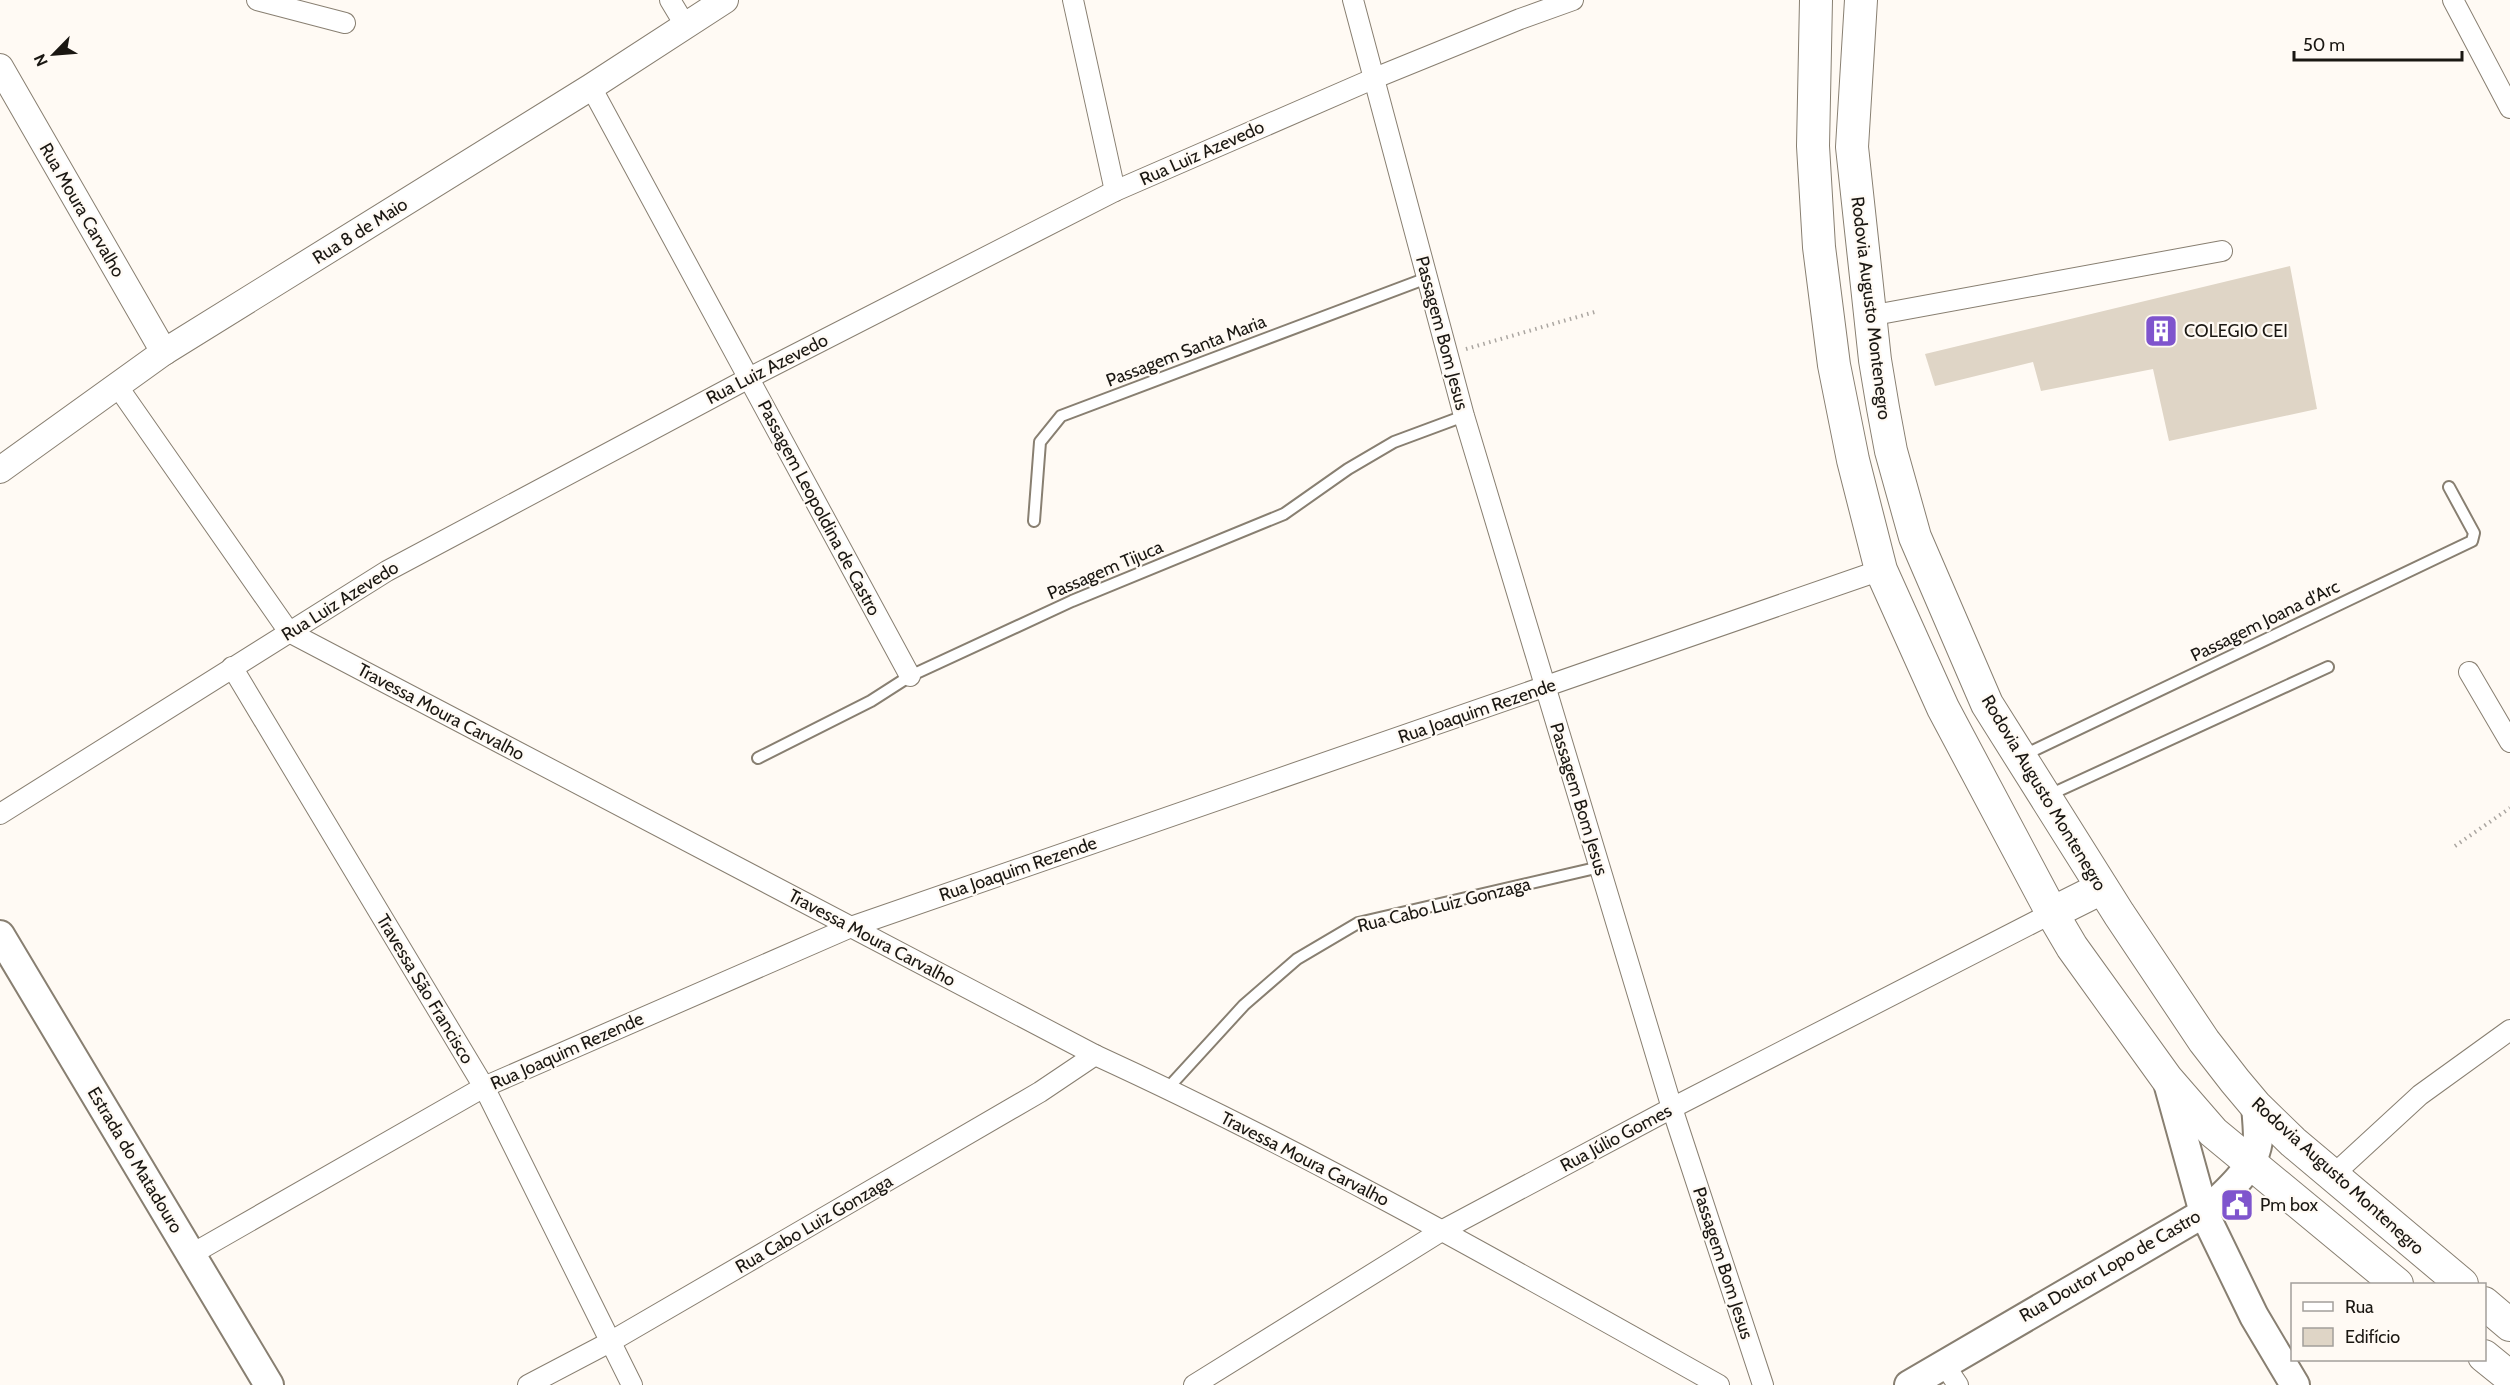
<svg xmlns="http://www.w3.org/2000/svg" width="2510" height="1385" font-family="Cabin,sans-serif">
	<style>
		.building { fill: #dfd5c6 }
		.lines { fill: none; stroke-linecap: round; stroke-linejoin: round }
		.service-casing { stroke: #887f71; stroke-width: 14 }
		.minor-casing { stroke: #887f71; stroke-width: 22 }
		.tertiary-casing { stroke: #887f71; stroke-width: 28 }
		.secondary-casing { stroke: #887f71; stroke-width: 32 }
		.primary-casing { stroke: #887f71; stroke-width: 34 }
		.path { stroke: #aba6a1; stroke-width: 4; stroke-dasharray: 1.5 4.5; stroke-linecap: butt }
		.service { stroke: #fff; stroke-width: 10 }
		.minor { stroke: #fff; stroke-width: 20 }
		.tertiary { stroke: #fff; stroke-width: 26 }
		.secondary { stroke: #fff; stroke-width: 28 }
		.primary { stroke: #fff; stroke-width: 32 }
		.labels { text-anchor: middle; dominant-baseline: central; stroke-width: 4.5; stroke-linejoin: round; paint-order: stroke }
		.street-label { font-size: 18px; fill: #1a1712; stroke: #fffaf4 }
		.poi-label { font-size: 18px; fill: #1a1712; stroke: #fffaf4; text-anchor: start }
	</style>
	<rect width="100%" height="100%" fill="#fffaf4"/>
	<!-- building -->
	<path class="building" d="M 2290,266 L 2317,409 L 2169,441 L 2153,369 L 2041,391 L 2033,362 L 1935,386 L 1925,354 Z"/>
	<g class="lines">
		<defs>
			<g id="service">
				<path d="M 1034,521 L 1040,442 L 1061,416 L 1427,278"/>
				<path d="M 2022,756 L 2472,541 L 2474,533 L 2449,487"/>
				<path d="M 758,758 L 871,701 L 910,676 L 1072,601 L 1284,514 L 1348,469 L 1394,442 L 1464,416"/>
				<path d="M 2047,796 L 2328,667"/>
				<path d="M 1168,1088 L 1244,1005 L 1297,959 L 1358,923 L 1600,867"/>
			</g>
			<g id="minor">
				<path d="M 257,0 L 345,23"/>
				<path d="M 670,0 L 685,25"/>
				<path d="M 1073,0 L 1115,191"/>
				<path d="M 1353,0 L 1464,416 L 1672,1108 L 1763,1385"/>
				<path d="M 2453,0 L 2510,108"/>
				<path d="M 591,87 L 910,676"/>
				<path d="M 1869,316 L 2222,251"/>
				<path d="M 118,387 L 289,632 L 1095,1055 C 1309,1153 1514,1270 1719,1385"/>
				<path d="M 232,667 L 484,1087 L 632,1385"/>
				<path d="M 2469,672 L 2510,742"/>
				<path d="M 0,814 L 387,571 L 749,378 L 1115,191 L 1375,78 L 1520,19 L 1573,0"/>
				<path d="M 2332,1176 L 2420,1095 L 2510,1030"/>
				<path d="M 192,1254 L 484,1087 L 851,927 L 1881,570"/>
				<path d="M 1944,1364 L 1958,1385"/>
				<path d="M 528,1385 L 610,1342 L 1040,1092 L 1095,1055"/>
				<path d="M 1194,1385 L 1443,1230 L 1672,1108 L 2052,913"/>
			</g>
			<g id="tertiary">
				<path d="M 0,67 L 164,352"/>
				<path d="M 0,470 L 164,352 L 591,87 L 725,0"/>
			</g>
			<g id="secondary">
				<path d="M 0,935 L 269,1385"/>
				<path d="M 2167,1079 L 2204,1213 L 2254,1316 L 2295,1385"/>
				<path d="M 1909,1385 L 2204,1213 C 2224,1194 2256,1169 2258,1139 C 2258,1128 2257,1117 2256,1106"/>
			</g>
			<g id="primary">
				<path d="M 1816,0 L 1813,146 L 1819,247 L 1834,365 L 1853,460 L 1881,570 L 1943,708 L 2052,913 L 2072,947 L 2167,1079 L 2213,1132 L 2397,1284"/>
				<path d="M 1861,0 L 1852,147 L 1875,360 L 1883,408 L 1891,451 L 1915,537 L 1987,704 L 2119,914 L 2204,1041 L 2235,1081 L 2256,1106 L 2293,1142 L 2462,1284"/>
				<path d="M 2052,913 L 2102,888"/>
				<path d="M 2484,1303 L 2510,1325"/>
				<path d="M 2484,1356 L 2510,1377"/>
			</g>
		</defs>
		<!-- service casing -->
		<use href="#service" class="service-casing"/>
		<!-- minor casing -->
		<use href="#minor" class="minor-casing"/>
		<!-- tertiary casing -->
		<use href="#tertiary" class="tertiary-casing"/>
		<!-- secondary casing -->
		<use href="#secondary" class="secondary-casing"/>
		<!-- primary casing -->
		<use href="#primary" class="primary-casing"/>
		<!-- path -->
		<g class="path">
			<path d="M 1466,349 L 1598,311"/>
			<path d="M 2455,846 L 2510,808"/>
		</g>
		<!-- service -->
		<use href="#service" class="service"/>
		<!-- minor -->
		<use href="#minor" class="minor"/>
		<!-- tertiary -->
		<use href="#tertiary" class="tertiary"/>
		<!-- secondary -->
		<use href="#secondary" class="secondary"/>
		<!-- primary -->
		<use href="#primary" class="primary"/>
	</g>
	<!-- icons -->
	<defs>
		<symbol id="building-square" viewBox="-11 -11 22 22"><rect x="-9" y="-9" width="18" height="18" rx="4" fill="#7f54cd" stroke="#fffaf4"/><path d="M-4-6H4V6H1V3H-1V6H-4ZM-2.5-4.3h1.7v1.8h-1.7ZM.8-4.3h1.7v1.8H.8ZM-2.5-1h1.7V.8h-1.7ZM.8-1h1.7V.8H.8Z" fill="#fff"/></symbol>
		<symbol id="civic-square" viewBox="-11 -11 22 22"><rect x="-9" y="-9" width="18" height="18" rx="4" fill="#7f54cd" stroke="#fffaf4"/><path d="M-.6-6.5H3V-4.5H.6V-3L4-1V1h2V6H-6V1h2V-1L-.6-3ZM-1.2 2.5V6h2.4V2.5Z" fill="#fff"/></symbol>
	</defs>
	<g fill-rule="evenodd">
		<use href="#building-square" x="2142" y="312" width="38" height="38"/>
		<use href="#civic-square" x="2218" y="1186" width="38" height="38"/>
	</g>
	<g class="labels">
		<!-- street labels -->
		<g class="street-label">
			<text transform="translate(1202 153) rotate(-24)">Rua Luiz Azevedo</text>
			<text transform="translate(82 210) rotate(60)">Rua Moura Carvalho</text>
			<text transform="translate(360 231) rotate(-32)">Rua 8 de Maio</text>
			<text transform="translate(1871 308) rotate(83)">Rodovia Augusto Montenegro</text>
			<text transform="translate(1442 333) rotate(75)">Passagem Bom Jesus</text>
			<text transform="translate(1186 351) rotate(-21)">Passagem Santa Maria</text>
			<text transform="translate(767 369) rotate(-27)">Rua Luiz Azevedo</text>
			<text transform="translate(819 508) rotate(62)">Passagem Leopoldina de Castro</text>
			<text transform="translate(1105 570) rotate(-23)">Passagem Tijuca</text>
			<text transform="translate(340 601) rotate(-32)">Rua Luiz Azevedo</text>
			<text transform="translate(2265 621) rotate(-26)">Passagem Joana d'Arc</text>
			<text transform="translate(1477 711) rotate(-19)">Rua Joaquim Rezende</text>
			<text transform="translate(441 712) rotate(28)">Travessa Moura Carvalho</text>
			<text transform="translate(2044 793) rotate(59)">Rodovia Augusto Montenegro</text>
			<text transform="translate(1579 799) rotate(73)">Passagem Bom Jesus</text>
			<text transform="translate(1018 869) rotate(-19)">Rua Joaquim Rezende</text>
			<text transform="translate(1444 905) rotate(-14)">Rua Cabo Luiz Gonzaga</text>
			<text transform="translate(872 938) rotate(28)">Travessa Moura Carvalho</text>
			<text transform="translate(425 989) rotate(59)">Travessa São Francisco</text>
			<text transform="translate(567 1051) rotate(-24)">Rua Joaquim Rezende</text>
			<text transform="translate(1616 1138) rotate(-28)">Rua Júlio Gomes</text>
			<text transform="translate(1305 1159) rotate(27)">Travessa Moura Carvalho</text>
			<text transform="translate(135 1160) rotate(59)">Estrada do Matadouro</text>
			<text transform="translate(2338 1176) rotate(42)">Rodovia Augusto Montenegro</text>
			<text transform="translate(814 1224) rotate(-30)">Rua Cabo Luiz Gonzaga</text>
			<text transform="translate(1723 1263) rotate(72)">Passagem Bom Jesus</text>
			<text transform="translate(2110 1266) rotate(-30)">Rua Doutor Lopo de Castro</text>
		</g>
		<!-- poi labels -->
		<g class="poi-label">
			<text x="2184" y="331">COLEGIO CEI</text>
			<text x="2260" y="1205">Pm box</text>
		</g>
	</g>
	<!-- legend -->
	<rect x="2291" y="1283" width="195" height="78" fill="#fffaf4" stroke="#a39f9a" stroke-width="1.5"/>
	<rect x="2303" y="1302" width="30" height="9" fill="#ffffff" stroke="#a39f9a" stroke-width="1.5"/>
	<text x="2345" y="1313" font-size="18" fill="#1a1712">Rua</text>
	<rect x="2303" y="1328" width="30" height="18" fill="#dfd5c6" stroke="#a39f9a" stroke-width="1.5"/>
	<text x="2345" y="1343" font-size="18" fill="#1a1712">Edifício</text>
	<!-- north arrow -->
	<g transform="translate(54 54) rotate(245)" stroke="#fffaf4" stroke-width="4.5" paint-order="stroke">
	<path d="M0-4.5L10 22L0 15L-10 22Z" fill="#1a1712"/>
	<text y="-9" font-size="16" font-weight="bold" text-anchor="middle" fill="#1a1712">N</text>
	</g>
	<!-- scale -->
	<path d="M2294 51v9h168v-9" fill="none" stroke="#1a1712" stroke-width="3"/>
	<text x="2303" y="51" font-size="18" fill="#1a1712" stroke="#fffaf4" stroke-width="4.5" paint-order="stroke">50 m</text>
</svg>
